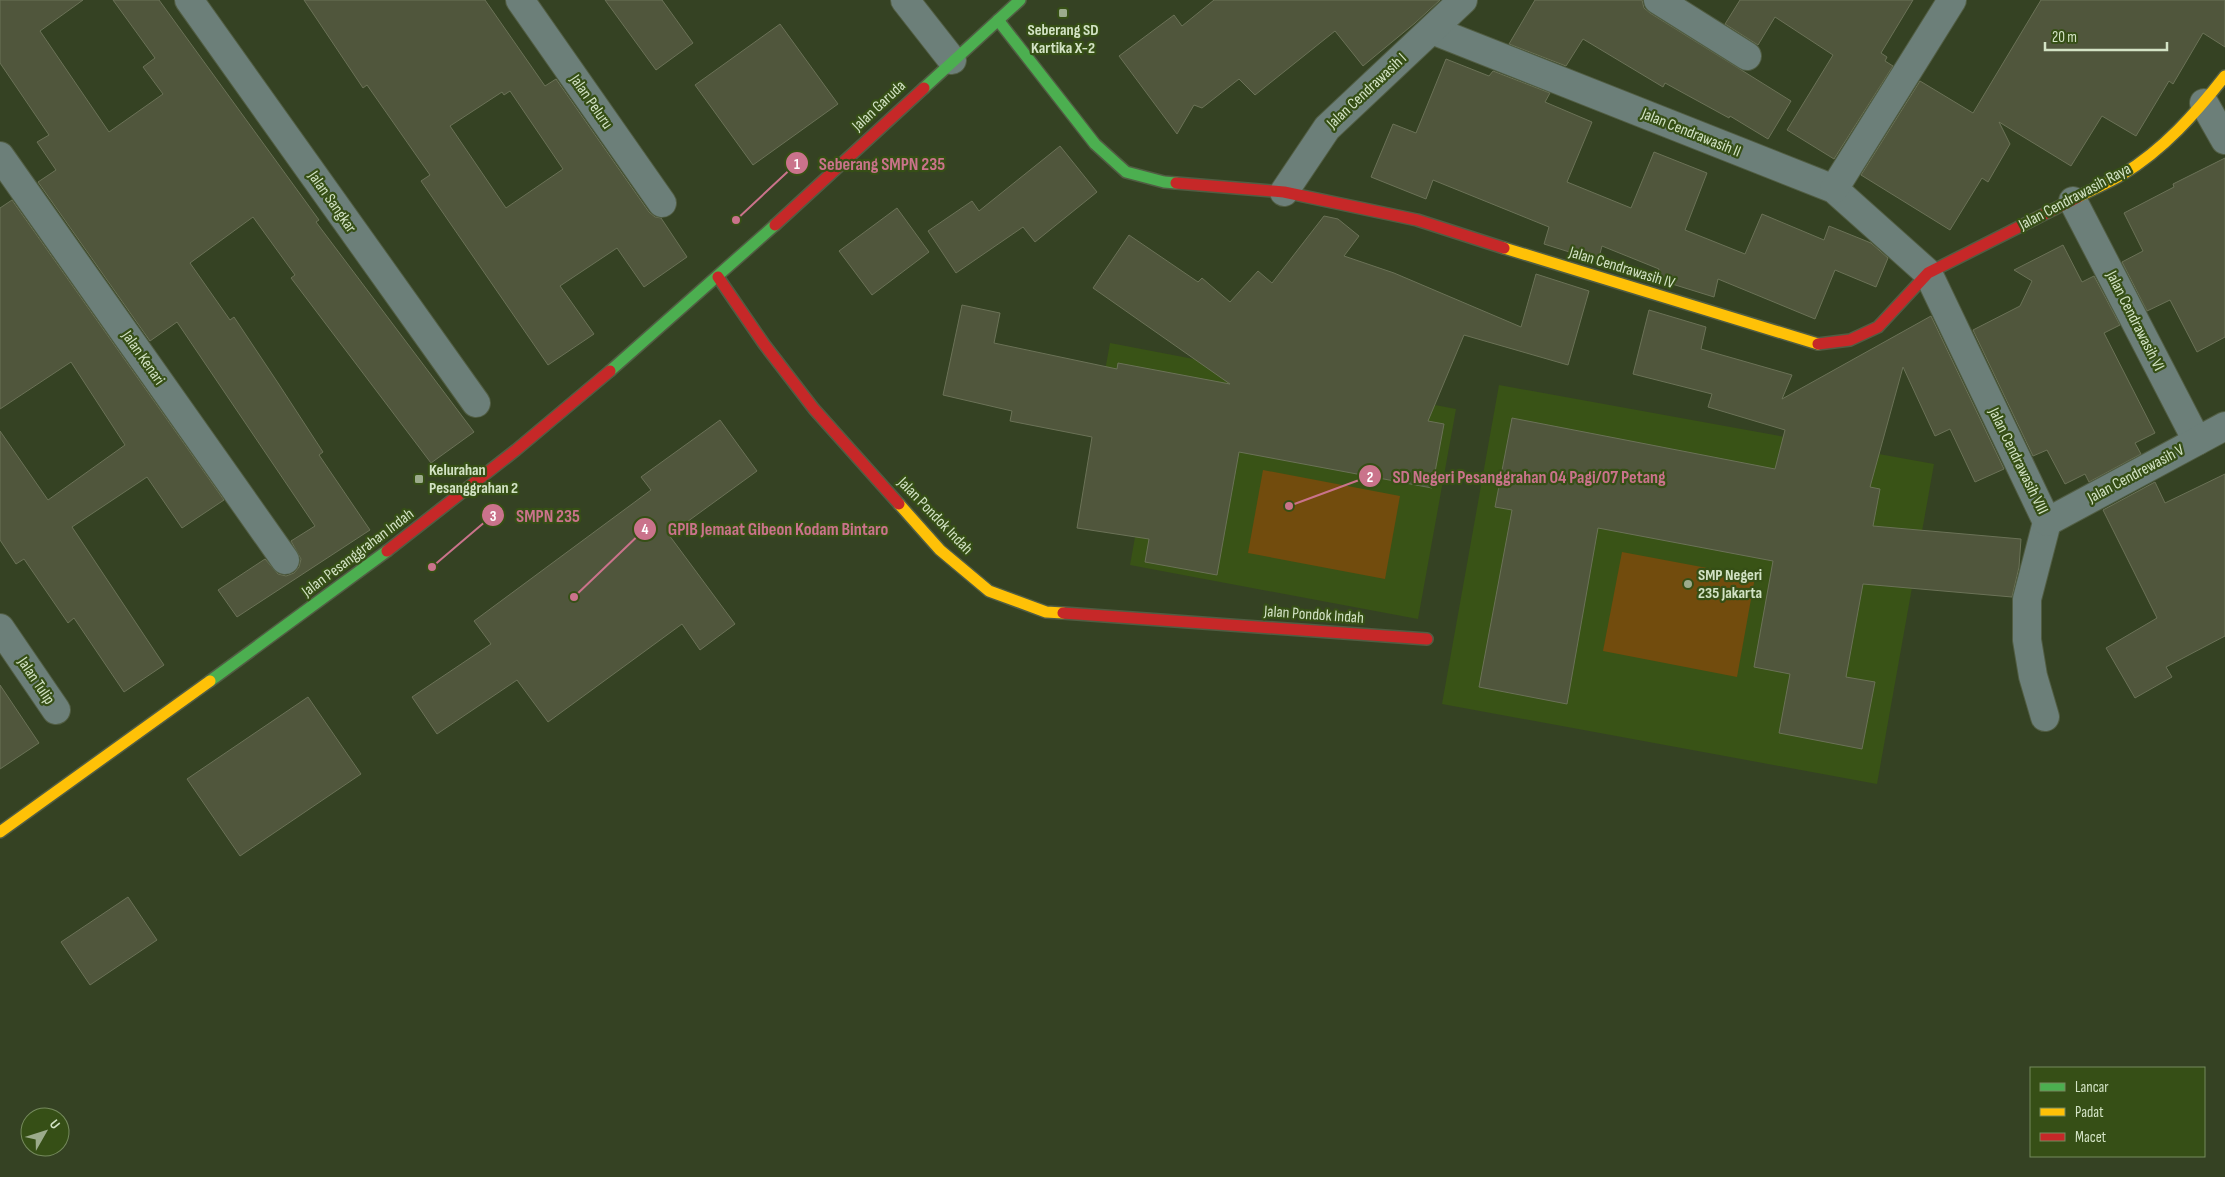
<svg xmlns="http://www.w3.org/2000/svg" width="2225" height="1177" font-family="'Sofia Sans Condensed',sans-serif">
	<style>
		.built { fill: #395316 }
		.green { fill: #724c0d }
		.building { fill: #50563c; stroke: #6b7257; fill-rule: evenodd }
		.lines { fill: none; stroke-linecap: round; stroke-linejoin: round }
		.street-casing { stroke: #515d43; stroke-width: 30 }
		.fast-casing { stroke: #515d43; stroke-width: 14 }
		.slow-casing { stroke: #515d43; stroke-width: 14 }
		.jam-casing { stroke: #515d43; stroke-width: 14 }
		.street { stroke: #6c7f79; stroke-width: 28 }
		.fast { stroke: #4caf50; stroke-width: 11 }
		.slow { stroke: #ffc107; stroke-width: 11 }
		.jam { stroke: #c62828; stroke-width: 11 }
		.poi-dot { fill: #9cab8c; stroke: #364f16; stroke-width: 2 }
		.labels { text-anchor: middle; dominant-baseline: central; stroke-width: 4.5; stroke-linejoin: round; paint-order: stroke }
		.poi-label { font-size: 16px; font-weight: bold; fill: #d3e3c5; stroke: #364f16; text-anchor: start }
		.street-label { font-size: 16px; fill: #d3e3c5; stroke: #364f16 }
		.leader { fill: none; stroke: #ca738b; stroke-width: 2 }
		.callout-dot { fill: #ca738b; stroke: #364f16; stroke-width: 2 }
		.mark-label { font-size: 15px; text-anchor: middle; font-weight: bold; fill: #fff }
		.callout-label { font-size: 18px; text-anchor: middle; font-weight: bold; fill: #ca738b; stroke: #364f16; stroke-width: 4.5; stroke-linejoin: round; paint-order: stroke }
	</style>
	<rect width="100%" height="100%" fill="#354223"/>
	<!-- built -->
	<g class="built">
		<path d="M 1110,343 L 1456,409 L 1418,619 L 1130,565 L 1151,448 L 1093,437 Z"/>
		<path d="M 1499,385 L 1934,464 L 1877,784 L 1442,704 Z"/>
	</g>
	<!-- green -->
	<g class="green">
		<path d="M 1263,470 L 1400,496 L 1385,579 L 1248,553 Z"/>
		<path d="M 1622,552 L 1755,577 L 1737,677 L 1603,651 Z"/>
	</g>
	<!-- building -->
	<g class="building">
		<path d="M 0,0 L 83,0 L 40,31 L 109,132 L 163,94 L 143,67 L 155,58 L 113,0 L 159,0 L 319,220 L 316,222 L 474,432 L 431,463 L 291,278 L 295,275 L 253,217 L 190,263 L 230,320 L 234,317 L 278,383 L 323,452 L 319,455 L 370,530 L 237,617 L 218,590 L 265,559 L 278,574 L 286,576 L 294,573 L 299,567 L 301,559 L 291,541 L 315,526 L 177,322 L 150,341 L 38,182 L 56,170 L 37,142 L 49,135 L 0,63 Z"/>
		<path d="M 304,0 L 485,0 L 545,86 L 556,79 L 649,212 L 655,217 L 661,218 L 687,257 L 644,287 L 617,248 L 560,286 L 594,334 L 548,365 L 421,181 L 430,175 L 367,85 L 363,88 ZM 510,91 L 563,169 L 506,208 L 450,126 L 502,92 L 504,95 Z"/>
		<path d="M 605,0 L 662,0 L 693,43 L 656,70 Z"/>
		<path d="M 1214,0 L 1440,0 L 1415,23 L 1363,66 L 1335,31 L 1255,95 L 1239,79 L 1202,108 L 1194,105 L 1177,134 L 1119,56 L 1174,15 L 1182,26 Z"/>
		<path d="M 1535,0 L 1642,0 L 1644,8 L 1650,13 L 1791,101 L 1768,139 L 1730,116 L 1729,118 L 1665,83 L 1663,87 L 1583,39 L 1566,66 L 1509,44 Z"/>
		<path d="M 1740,0 L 1913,0 L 1881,53 L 1887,57 L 1885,61 L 1893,66 L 1834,159 L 1787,130 L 1833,55 L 1775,17 L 1758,45 L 1725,24 Z"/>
		<path d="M 2041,0 L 2225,0 L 2225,47 L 2203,33 L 2173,84 L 2169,81 L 2136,136 L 2102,116 L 2071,166 L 1999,122 L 2010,144 L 1988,182 L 1982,178 L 1950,230 L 1861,175 L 1920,81 L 1973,113 Z"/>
		<path d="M 780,24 L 838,104 L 753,165 L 695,85 Z"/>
		<path d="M 1446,59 L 1489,76 L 1493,71 L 1550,93 L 1545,102 L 1592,122 L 1567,182 L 1631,208 L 1654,152 L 1707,173 L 1685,230 L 1745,254 L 1762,214 L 1824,240 L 1829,226 L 1871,243 L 1888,258 L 1876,287 L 1835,270 L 1815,319 L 1718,279 L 1714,297 L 1656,279 L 1659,269 L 1602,246 L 1598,261 L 1544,244 L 1549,227 L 1433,180 L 1426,199 L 1371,177 L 1393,124 L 1416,133 Z"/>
		<path d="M 1060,146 L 1097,192 L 1035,242 L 1023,227 L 956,273 L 928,231 L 972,201 L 979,211 Z"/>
		<path d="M 2225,158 L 2225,337 L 2197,352 L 2170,300 L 2147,311 L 2122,262 L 2143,251 L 2124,213 L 2174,187 L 2173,184 Z"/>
		<path d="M 12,200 L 224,500 L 182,528 L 147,477 L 72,527 L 164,665 L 124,692 L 74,618 L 68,623 L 24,559 L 16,564 L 0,540 L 0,431 L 48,500 L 125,445 L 71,362 L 0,409 L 0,208 Z"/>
		<path d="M 897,208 L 929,252 L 872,295 L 839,251 Z"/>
		<path d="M 1324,216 L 1338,219 L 1359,236 L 1344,256 L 1394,273 L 1521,327 L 1536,274 L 1589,291 L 1568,365 L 1464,335 L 1428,421 L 1444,424 L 1432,488 L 1239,452 L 1217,575 L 1145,562 L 1149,539 L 1077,528 L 1092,437 L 1010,421 L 1012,411 L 943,395 L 962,305 L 1000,313 L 994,343 L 1117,369 L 1118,363 L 1230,384 L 1093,288 L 1129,235 L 1198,282 L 1202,278 L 1230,302 L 1258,271 L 1272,283 Z"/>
		<path d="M 2063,245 L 2082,282 L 2094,276 L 2120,325 L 2104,333 L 2155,433 L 2135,443 L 2141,454 L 2089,482 L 2085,474 L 2065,484 L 2047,450 L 2033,456 L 1973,330 L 2020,306 L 2032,281 L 2014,270 Z"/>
		<path d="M 1649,310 L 1706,327 L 1701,349 L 1792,375 L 1782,399 L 1931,316 L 2004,469 L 1975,482 L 1950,429 L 1935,436 L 1903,367 L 1870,487 L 1880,489 L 1873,526 L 2021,539 L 2019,567 L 2012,597 L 1863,584 L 1846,677 L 1875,682 L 1862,749 L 1779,733 L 1790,674 L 1754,667 L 1773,561 L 1598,528 L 1567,704 L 1479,687 L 1512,510 L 1495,507 L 1512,418 L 1775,469 L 1785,430 L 1708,407 L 1712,394 L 1633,374 Z"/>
		<path d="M 720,420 L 757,471 L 669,535 L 735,624 L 700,650 L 682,624 L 548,722 L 517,680 L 437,734 L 412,697 L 491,644 L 474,621 L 651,490 L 641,477 Z"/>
		<path d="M 2225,474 L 2225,636 L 2166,667 L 2172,677 L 2135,698 L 2106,648 L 2157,618 L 2103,510 L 2155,482 L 2165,503 Z"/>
		<path d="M 0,685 L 39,743 L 0,769 Z"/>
		<path d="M 308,697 L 361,774 L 240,856 L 187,779 Z"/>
		<path d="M 128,897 L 157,940 L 90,985 L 61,942 Z"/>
	</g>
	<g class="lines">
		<defs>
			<g id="street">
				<path d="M 189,0 L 476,403"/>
				<path d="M 520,0 L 662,203"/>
				<path d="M 905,0 L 952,60"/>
				<path d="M 1658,0 L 1747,56"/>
				<path d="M 1432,30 L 1834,189 L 1928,273 L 2047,522 L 2027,599 L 2027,640 L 2033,676 L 2045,717"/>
				<path d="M 2204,103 L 2225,140"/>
				<path d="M 0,156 L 285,560"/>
				<path d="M 1834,189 L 1952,0"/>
				<path d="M 1284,192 L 1327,128 L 1463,0"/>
				<path d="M 2073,201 L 2197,441"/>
				<path d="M 2047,522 L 2225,426"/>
				<path d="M 0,628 L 56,710"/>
			</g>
			<g id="fast">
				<path d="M 998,20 L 1095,144 L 1126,172 L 1164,182 L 1176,183"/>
				<path d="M 924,88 L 1020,0"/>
				<path d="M 610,371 L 775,225"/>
				<path d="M 210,681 L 387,551"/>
			</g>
			<g id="slow">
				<path d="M 2078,197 C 2093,189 2108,183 2123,174 C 2163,150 2196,113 2225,76"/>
				<path d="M 1504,248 L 1818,344"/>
				<path d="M 899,504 L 940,550 L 989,591 L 1046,612 L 1063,613"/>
				<path d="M 0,832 L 210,681"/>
			</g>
			<g id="jam">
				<path d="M 1176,183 L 1284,192 L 1417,220 L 1504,248"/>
				<path d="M 775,225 L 924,88"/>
				<path d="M 718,277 L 764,344 L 814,409 L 899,504"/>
				<path d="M 1818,344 L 1850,340 L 1878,327 L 1928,273 L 2078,197"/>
				<path d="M 387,551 L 516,450 L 610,371"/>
				<path d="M 1063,613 L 1427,639"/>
			</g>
		</defs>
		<!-- street casing -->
		<use href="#street" class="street-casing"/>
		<!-- fast casing -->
		<use href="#fast" class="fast-casing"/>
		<!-- slow casing -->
		<use href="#slow" class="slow-casing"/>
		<!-- jam casing -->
		<use href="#jam" class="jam-casing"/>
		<!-- street -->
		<use href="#street" class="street"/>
		<!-- fast -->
		<use href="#fast" class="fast"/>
		<!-- slow -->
		<use href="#slow" class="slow"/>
		<!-- jam -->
		<use href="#jam" class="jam"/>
	</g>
	<!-- markers -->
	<g class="poi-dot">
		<rect x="1058" y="8" width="10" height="10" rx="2.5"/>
		<rect x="414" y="474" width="10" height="10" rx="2.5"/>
		<circle cx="1688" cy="584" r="5"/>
	</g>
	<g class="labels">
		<!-- poi labels -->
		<g class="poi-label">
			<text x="1063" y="30" text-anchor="middle">Seberang SD<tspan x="1063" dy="18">Kartika X-2</tspan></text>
			<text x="429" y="470">Kelurahan<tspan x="429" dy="18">Pesanggrahan 2</tspan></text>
			<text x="1698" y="575">SMP Negeri<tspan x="1698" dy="18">235 Jakarta</tspan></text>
		</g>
		<!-- street labels -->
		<g class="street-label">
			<text transform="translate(1367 91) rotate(-43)">Jalan Cendrawasih I</text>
			<text transform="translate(591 102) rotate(55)">Jalan Peluru</text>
			<text transform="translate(879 106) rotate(-43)">Jalan Garuda</text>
			<text transform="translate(1691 133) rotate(22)">Jalan Cendrawasih II</text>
			<text transform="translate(2075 197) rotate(-28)">Jalan Cendrawasih Raya</text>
			<text transform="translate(332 202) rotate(55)">Jalan Sangkar</text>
			<text transform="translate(1622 268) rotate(17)">Jalan Cendrawasih IV</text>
			<text transform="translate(2135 321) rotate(63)">Jalan Cendrawasih VI</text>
			<text transform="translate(143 358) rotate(55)">Jalan Kenari</text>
			<text transform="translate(2018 461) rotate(64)">Jalan Cendrawasih VIII</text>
			<text transform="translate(2136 474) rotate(-28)">Jalan Cendrewasih V</text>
			<text transform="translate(935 516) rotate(46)">Jalan Pondok Indah</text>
			<text transform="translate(358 553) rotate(-37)">Jalan Pesanggrahan Indah</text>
			<text transform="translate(1314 615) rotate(4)">Jalan Pondok Indah</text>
			<text transform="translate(36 681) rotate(56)">Jalan Tulip</text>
		</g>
	</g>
	<!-- callouts -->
	<path class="leader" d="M736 220L797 163M1289 506L1370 476M432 567L493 515M574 597L645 529"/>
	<g class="callout-dot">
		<circle cx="736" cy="220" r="5"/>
		<circle cx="1289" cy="506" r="5"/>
		<circle cx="432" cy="567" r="5"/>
		<circle cx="574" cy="597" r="5"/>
		<circle cx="797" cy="163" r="12"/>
		<circle cx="1370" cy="476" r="12"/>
		<circle cx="493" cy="515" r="12"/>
		<circle cx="645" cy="529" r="12"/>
	</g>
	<g class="mark-label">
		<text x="797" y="169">1</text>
		<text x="1370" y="482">2</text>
		<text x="493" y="521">3</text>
		<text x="645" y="534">4</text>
	</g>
	<g class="callout-label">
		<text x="882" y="170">Seberang SMPN 235</text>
		<text x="1529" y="483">SD Negeri Pesanggrahan 04 Pagi/07 Petang</text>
		<text x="548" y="522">SMPN 235</text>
		<text x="778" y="535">GPIB Jemaat Gibeon Kodam Bintaro</text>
	</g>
	<!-- legend -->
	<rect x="2030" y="1067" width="175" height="90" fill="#364f16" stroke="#758a5c"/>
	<rect x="2040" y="1083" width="25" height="8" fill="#4caf50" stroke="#758a5c"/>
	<text x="2075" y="1092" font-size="15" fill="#d3e3c5">Lancar</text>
	<rect x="2040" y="1108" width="25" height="8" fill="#ffc107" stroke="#758a5c"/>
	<text x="2075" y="1117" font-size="15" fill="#d3e3c5">Padat</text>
	<rect x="2040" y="1133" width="25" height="8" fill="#c62828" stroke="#758a5c"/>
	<text x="2075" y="1142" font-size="15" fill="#d3e3c5">Macet</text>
	<!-- north arrow -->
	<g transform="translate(45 1132) rotate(51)"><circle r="24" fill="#364f16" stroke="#758a5c"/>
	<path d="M0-4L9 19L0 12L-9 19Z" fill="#9cab8c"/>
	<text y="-8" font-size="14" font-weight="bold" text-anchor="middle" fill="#d3e3c5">U</text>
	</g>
	<!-- scale -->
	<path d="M2045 42v8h122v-8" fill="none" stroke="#d3e3c5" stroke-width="2.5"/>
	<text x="2052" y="42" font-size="15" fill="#d3e3c5" stroke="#364f16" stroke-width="4" paint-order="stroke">20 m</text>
</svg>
